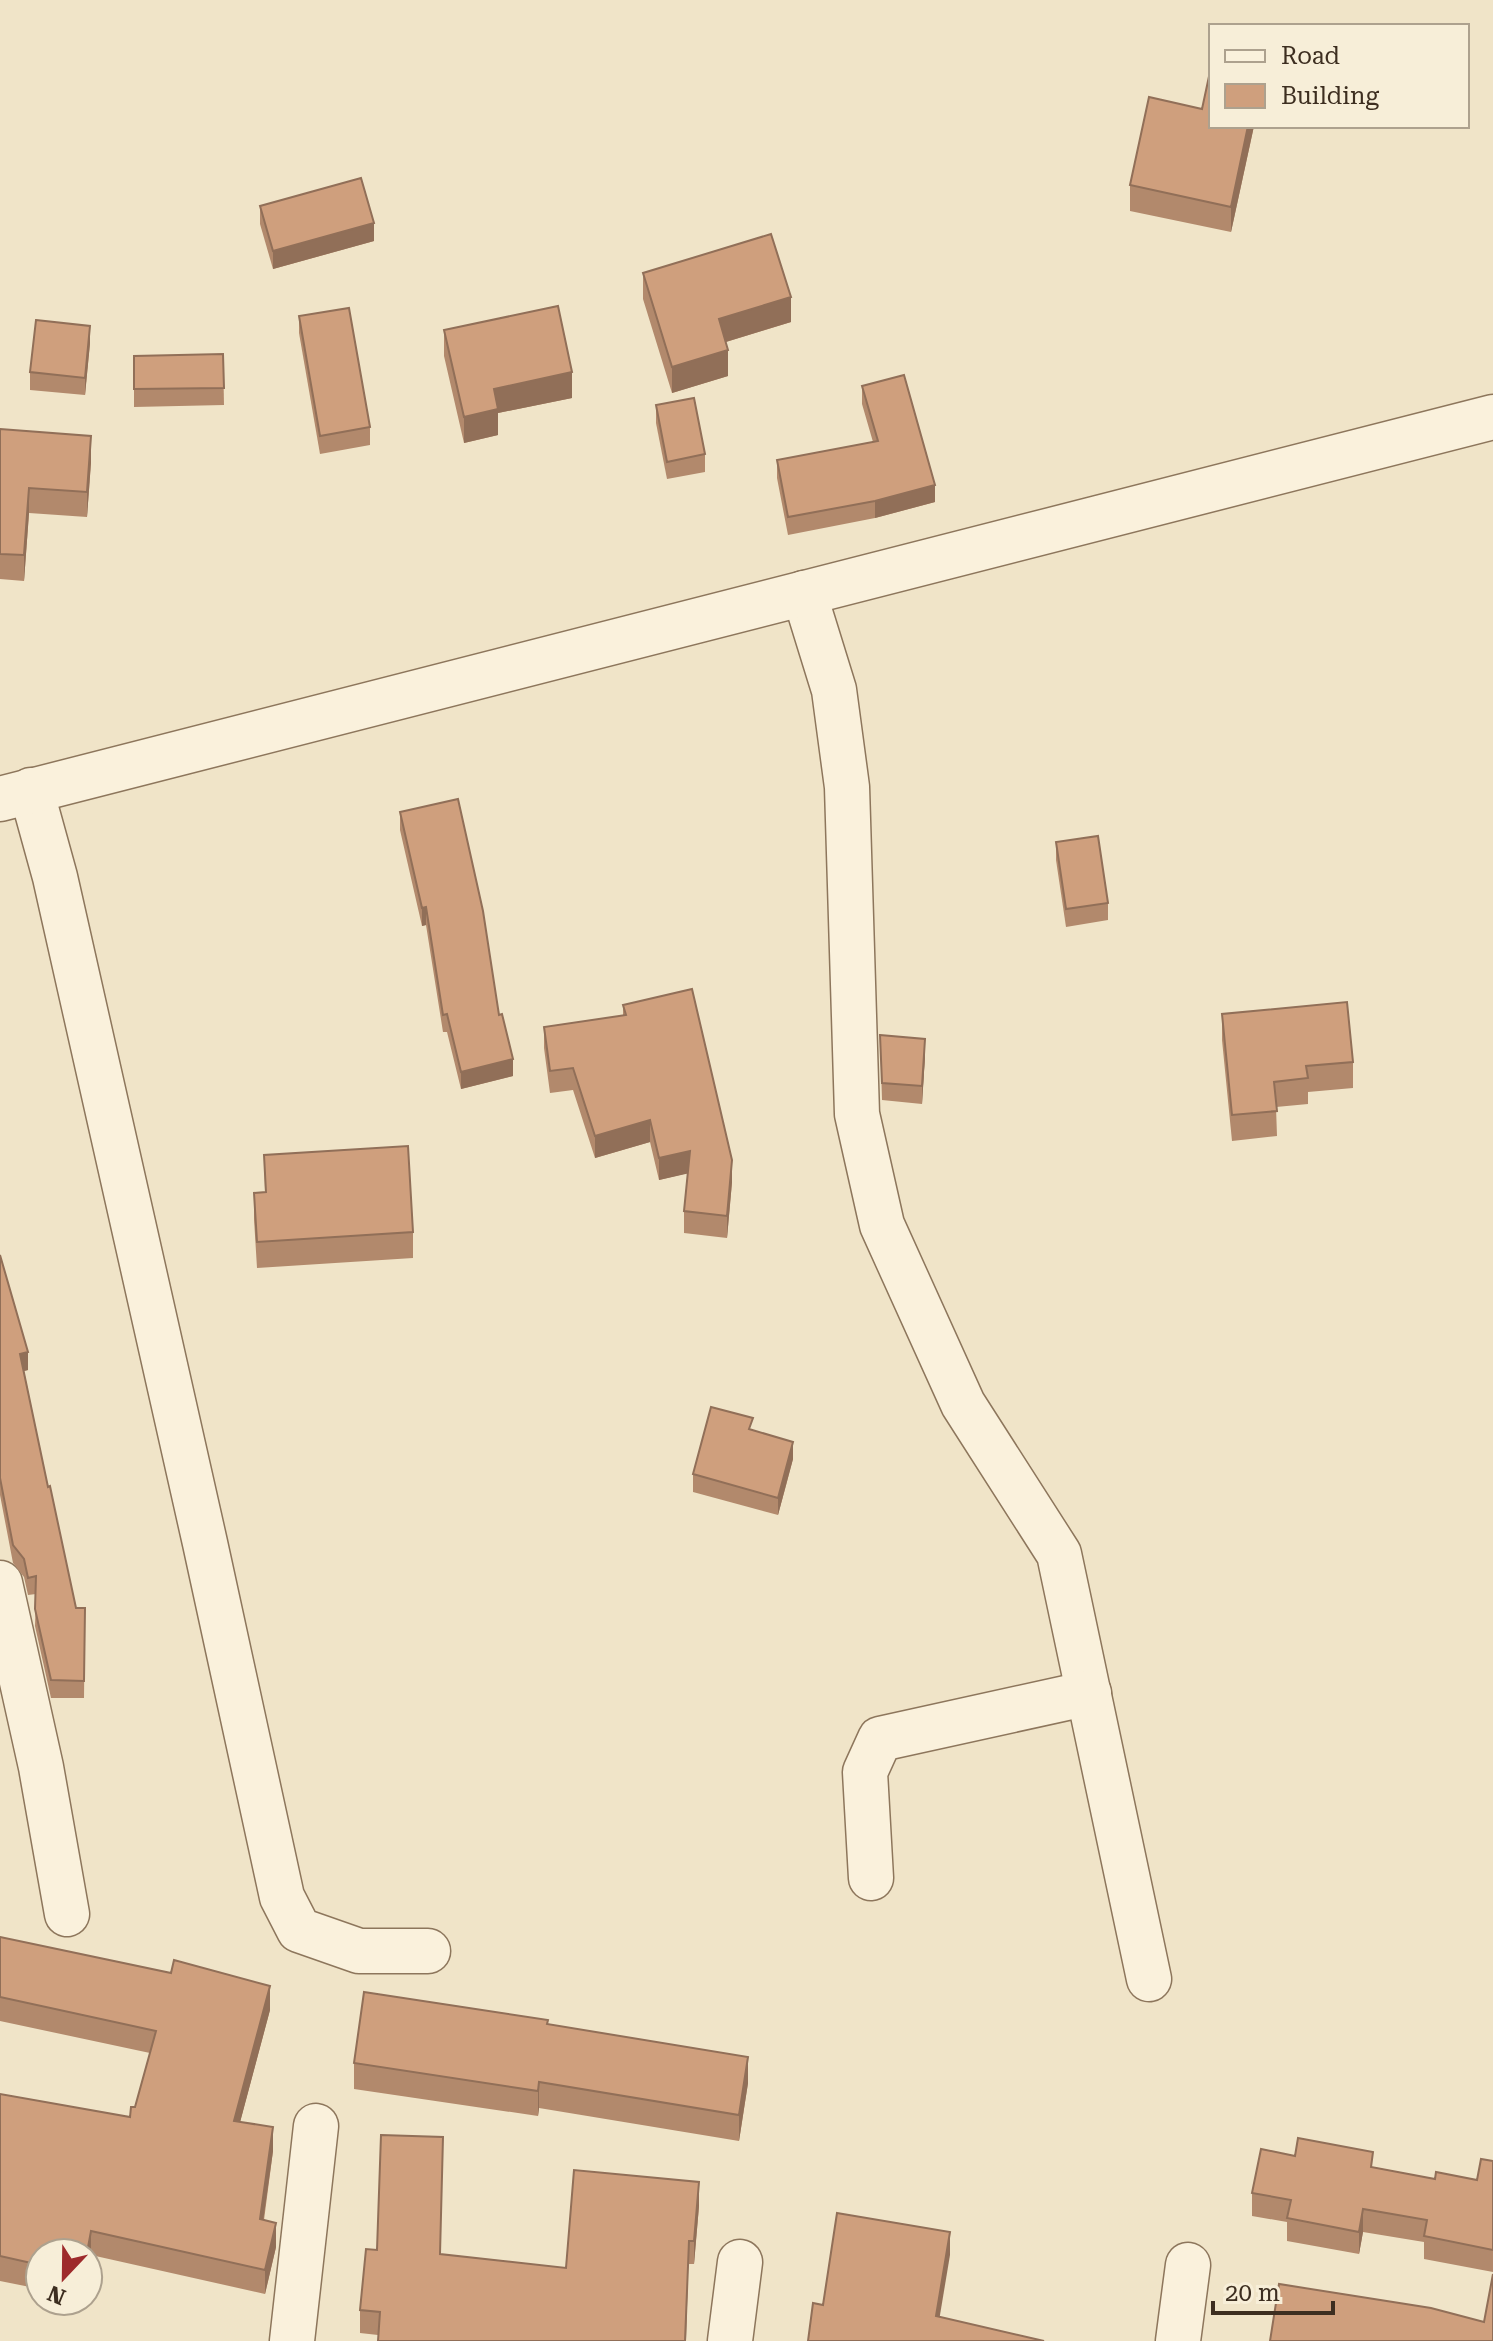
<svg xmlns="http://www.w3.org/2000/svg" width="1493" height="2341" font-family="'Roboto Serif',serif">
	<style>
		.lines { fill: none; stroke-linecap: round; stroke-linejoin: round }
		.minor-casing { stroke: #8d765c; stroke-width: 47 }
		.minor { stroke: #faf1dc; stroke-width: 44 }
		.wall { fill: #b2896c }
		.shaded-wall { fill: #916f58 }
		.building { fill: #cf9f7d; stroke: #916f58; stroke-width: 2 }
	</style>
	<rect width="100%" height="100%" fill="#f0e4c8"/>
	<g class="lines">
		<defs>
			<g id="minor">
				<path d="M 804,593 L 834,690 L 847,787 L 857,1114 L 882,1225 L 963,1404 L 1059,1554 L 1149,1979"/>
				<path d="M 31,790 L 55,877 L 205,1543 L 282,1897 L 299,1930 L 359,1951 L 428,1951"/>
				<path d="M 0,799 L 1493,417"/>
				<path d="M 0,1583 L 41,1767 L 67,1914"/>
				<path d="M 871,1878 L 865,1772 L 880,1739 L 1089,1693"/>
				<path d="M 292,2341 L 316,2126"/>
				<path d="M 730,2341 L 740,2262"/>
				<path d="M 1178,2341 L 1188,2265"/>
			</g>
		</defs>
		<!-- minor casing -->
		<use href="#minor" class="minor-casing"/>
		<!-- minor -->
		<use href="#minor" class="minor"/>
	</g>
	<!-- wall -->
	<g class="wall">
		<path d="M 1202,109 L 1211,126 L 1254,126 L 1231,232 L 1130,211 L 1130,185 Z"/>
		<path d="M 260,206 L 374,241 L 273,269 L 260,224 Z"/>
		<path d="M 643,273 L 791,322 L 726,342 L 728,376 L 672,393 L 643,299 Z"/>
		<path d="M 299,316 L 370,427 L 370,445 L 320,454 L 299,333 Z"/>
		<path d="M 444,330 L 572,398 L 498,413 L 498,435 L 464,443 L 444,356 Z"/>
		<path d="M 90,343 L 85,395 L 30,390 L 30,372 Z"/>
		<path d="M 223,354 L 224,405 L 134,407 L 134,356 Z"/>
		<path d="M 862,386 L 935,502 L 875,518 L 788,535 L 777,478 L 777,460 L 873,442 L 862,404 Z"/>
		<path d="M 656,405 L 705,454 L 705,472 L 667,479 L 656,423 Z"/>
		<path d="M 0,429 L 91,462 L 87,517 L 29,513 L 24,581 L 0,579 Z"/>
		<path d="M 400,812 L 499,1015 L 513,1076 L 461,1089 L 447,1032 L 443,1032 L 426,925 L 422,926 L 400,830 Z"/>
		<path d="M 1056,842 L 1108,903 L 1108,920 L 1066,927 L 1056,860 Z"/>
		<path d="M 623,1005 L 732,1182 L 727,1238 L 684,1233 L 684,1211 L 688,1173 L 659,1180 L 650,1142 L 595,1158 L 573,1090 L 550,1093 L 544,1048 L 544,1027 L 623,1016 Z"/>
		<path d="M 1222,1014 L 1353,1062 L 1353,1088 L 1308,1092 L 1308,1104 L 1276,1107 L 1277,1136 L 1232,1141 L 1222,1040 Z"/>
		<path d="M 880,1035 L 925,1056 L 922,1104 L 882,1100 Z"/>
		<path d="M 264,1155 L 413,1232 L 413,1258 L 257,1268 L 254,1219 L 254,1193 L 265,1192 Z"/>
		<path d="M 0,1243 L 0,1255 L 28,1370 L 24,1371 L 48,1487 L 76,1608 L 85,1608 L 84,1698 L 51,1698 L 35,1626 L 36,1594 L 28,1595 L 24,1577 L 13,1563 L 0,1495 Z"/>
		<path d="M 753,1430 L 793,1459 L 778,1515 L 693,1492 L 693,1474 Z"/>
		<path d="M 0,1937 L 270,2010 L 240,2122 L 273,2151 L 264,2220 L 276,2247 L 265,2294 L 91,2255 L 40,2253 L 40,2289 L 0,2281 L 0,2094 L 130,2117 L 135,2107 L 150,2053 L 0,2021 Z"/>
		<path d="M 548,2024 L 748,2083 L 739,2141 L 539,2108 L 538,2116 L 354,2089 L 354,2063 Z"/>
		<path d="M 1295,2156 L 1373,2167 L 1435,2179 L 1477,2180 L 1493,2161 L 1493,2272 L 1424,2259 L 1424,2242 L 1363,2232 L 1359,2254 L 1287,2241 L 1287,2222 L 1252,2216 L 1252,2193 Z"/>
		<path d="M 699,2206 L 694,2264 L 689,2264 L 378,2335 L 360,2333 L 360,2310 L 377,2250 L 441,2254 L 566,2268 Z"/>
	</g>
	<!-- shaded-wall -->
	<g class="shaded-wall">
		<path d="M 1248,126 L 1254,126 L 1231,232 L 1231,207 Z"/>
		<path d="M 374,223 L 374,241 L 273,269 L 273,251 Z"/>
		<path d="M 791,297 L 791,322 L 719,344 L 719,319 Z"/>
		<path d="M 90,326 L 90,343 L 85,395 L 85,378 Z"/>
		<path d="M 728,350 L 728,376 L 672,393 L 672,367 Z"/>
		<path d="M 572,372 L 572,398 L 498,413 L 498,435 L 464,443 L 464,417 L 494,389 Z"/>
		<path d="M 91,436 L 91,462 L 87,517 L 87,492 Z"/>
		<path d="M 935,485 L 935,502 L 875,518 L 875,501 Z"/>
		<path d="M 29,488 L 29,513 L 24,581 L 24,555 Z"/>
		<path d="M 426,907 L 426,925 L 422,926 L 422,908 Z"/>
		<path d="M 925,1039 L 925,1056 L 922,1104 L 922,1086 Z"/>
		<path d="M 513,1059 L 513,1076 L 461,1089 L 461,1072 Z"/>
		<path d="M 650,1120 L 650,1142 L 595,1158 L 595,1136 Z"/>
		<path d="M 690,1151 L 690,1173 L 659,1180 L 659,1158 Z"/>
		<path d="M 732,1160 L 732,1182 L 727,1238 L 727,1216 Z"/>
		<path d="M 28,1352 L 28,1370 L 20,1372 L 20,1354 Z"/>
		<path d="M 793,1442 L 793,1459 L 778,1515 L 778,1498 Z"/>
		<path d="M 270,1986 L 270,2010 L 234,2145 L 234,2121 Z"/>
		<path d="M 748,2057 L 748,2083 L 739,2141 L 739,2115 Z"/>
		<path d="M 539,2082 L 539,2108 L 538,2116 L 538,2091 Z"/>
		<path d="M 273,2127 L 273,2151 L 260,2243 L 260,2219 Z"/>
		<path d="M 699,2182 L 699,2206 L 694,2264 L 694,2241 Z"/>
		<path d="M 1363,2209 L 1363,2232 L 1359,2254 L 1359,2232 Z"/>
		<path d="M 276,2223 L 276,2247 L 265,2294 L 265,2270 Z"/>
		<path d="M 91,2231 L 91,2255 L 88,2272 L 88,2253 L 87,2253 Z"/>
		<path d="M 950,2232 L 950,2255 L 936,2339 L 936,2316 Z"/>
		<path d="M 689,2241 L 686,2341 L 685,2341 Z"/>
	</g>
	<!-- building -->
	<g class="building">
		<path d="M 1211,67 L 1211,126 L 1248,126 L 1231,207 L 1130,185 L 1149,97 L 1202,109 Z"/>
		<path d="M 361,178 L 374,223 L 273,251 L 260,206 Z"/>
		<path d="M 771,234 L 791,297 L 719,319 L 728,350 L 672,367 L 643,273 Z"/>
		<path d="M 558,306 L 572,372 L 494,389 L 498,409 L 464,417 L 444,330 Z"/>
		<path d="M 349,308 L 370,427 L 320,436 L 299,316 Z"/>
		<path d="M 36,320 L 90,326 L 85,378 L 30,372 Z"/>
		<path d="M 223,354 L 224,388 L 134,389 L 134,356 Z"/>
		<path d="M 904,375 L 935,485 L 875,501 L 788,517 L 777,460 L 878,441 L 862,386 Z"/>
		<path d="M 694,398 L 705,454 L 667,462 L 656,405 Z"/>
		<path d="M 0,429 L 91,436 L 87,492 L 29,488 L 24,555 L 0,554 Z"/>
		<path d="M 458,799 L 483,911 L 499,1015 L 502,1014 L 513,1059 L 461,1072 L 447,1014 L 443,1015 L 426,907 L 422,908 L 400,812 Z"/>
		<path d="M 1098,836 L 1108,903 L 1066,909 L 1056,842 Z"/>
		<path d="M 692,989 L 732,1160 L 727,1216 L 684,1211 L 690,1151 L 659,1158 L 650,1120 L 595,1136 L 573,1068 L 550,1071 L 544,1027 L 626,1015 L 623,1005 Z"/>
		<path d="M 1347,1002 L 1353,1062 L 1306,1066 L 1308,1078 L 1274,1082 L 1277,1111 L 1232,1115 L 1222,1014 Z"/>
		<path d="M 880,1035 L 925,1039 L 922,1086 L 882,1083 Z"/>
		<path d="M 408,1146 L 413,1232 L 257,1242 L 254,1193 L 266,1192 L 264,1155 Z"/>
		<path d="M 0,1255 L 28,1352 L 20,1354 L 48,1487 L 50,1486 L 76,1608 L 85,1608 L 84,1681 L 51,1680 L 35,1609 L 36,1576 L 28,1578 L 24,1559 L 13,1545 L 0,1478 Z"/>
		<path d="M 711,1407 L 753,1418 L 749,1429 L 793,1442 L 778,1498 L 693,1474 Z"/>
		<path d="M 0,1937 L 171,1973 L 174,1960 L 270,1986 L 234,2121 L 273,2127 L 260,2219 L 276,2223 L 265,2270 L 91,2231 L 87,2253 L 40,2253 L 40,2265 L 0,2256 L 0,2094 L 130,2117 L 131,2107 L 135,2107 L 156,2031 L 0,1997 Z"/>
		<path d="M 364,1992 L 548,2020 L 547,2024 L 748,2057 L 739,2115 L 539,2082 L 538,2091 L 354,2063 Z"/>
		<path d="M 381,2135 L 443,2137 L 440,2254 L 566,2268 L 574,2170 L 699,2182 L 694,2241 L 689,2241 L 685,2341 L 378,2341 L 380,2312 L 360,2310 L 366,2249 L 377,2250 Z"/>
		<path d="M 1298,2138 L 1373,2152 L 1371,2167 L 1435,2179 L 1436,2172 L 1477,2180 L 1481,2159 L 1493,2161 L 1493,2250 L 1424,2236 L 1427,2220 L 1363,2209 L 1359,2232 L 1287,2218 L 1291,2200 L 1252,2193 L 1261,2149 L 1295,2156 Z"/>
		<path d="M 837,2213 L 950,2232 L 936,2316 L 1044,2341 L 808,2341 L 813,2303 L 823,2305 Z"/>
		<path d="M 1493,2274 L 1493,2341 L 1270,2341 L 1279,2284 L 1431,2308 L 1484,2322 Z"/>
	</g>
	<!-- legend -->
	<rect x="1209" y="24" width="260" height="104" fill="#f7eed8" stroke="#ada18e" stroke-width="2"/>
	<rect x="1225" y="50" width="40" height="12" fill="#faf1dc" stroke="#ada18e" stroke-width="2"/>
	<text x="1281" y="64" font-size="24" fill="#3d2e20">Road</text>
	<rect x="1225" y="84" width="40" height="24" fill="#cf9f7d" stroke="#ada18e" stroke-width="2"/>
	<text x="1281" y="104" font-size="24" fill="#3d2e20">Building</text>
	<!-- north arrow -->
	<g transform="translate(64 2277) rotate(202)"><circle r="38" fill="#f7eed8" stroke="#ada18e" stroke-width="2"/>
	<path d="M0-6L14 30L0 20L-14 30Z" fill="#9e2a2b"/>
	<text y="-12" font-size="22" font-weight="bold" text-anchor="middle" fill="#3d2e20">N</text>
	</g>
	<!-- scale -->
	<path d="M1213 2301v12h120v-12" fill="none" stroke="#3d2e20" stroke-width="4"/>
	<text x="1225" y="2301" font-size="24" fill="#3d2e20" stroke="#f7eed8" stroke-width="6" paint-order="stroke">20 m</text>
</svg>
